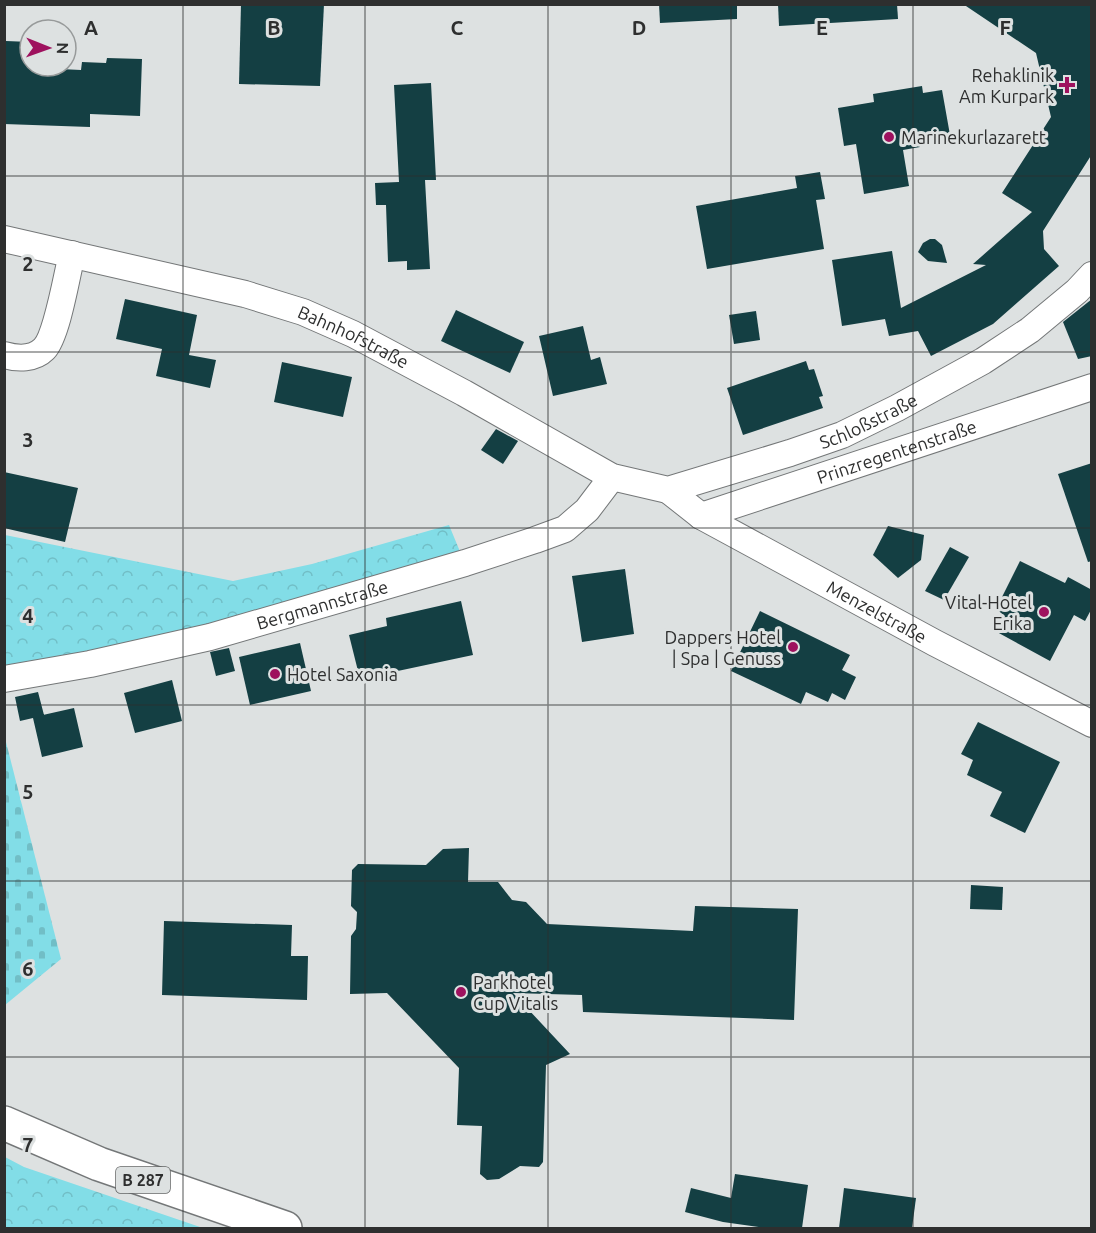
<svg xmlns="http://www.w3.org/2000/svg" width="1096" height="1233" font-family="Ubuntu,sans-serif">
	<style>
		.forest { fill: url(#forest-crowns) }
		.cemetery { fill: url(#cemetery-stones) }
		.building { fill: #143f43 }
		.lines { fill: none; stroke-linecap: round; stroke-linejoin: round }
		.street-casing { stroke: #747778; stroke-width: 28 }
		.primary-casing { stroke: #747778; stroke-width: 36 }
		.street { stroke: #fff; stroke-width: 26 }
		.primary { stroke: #fff; stroke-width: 33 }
		.grid { fill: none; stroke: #2e2f2f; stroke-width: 1.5; stroke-opacity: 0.55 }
		.poi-dot { fill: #9e115e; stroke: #dde1e1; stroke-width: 2 }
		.labels { text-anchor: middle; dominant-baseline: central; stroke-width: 6; stroke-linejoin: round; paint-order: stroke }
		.shield { fill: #dde1e1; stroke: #626464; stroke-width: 1.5 }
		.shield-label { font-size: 16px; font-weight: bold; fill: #2e2f2f }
		.poi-label { font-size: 18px; fill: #2e2f2f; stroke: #dde1e1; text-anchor: end }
		.street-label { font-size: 18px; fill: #2e2f2f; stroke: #dde1e1 }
		.grid-label { font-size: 20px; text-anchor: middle; font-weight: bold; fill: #2e2f2f; stroke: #dde1e1; stroke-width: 6; stroke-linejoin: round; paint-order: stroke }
	</style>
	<defs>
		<pattern id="forest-crowns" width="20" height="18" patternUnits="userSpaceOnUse" patternTransform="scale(1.5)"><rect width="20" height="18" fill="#82dde7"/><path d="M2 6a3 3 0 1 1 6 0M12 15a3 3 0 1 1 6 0" fill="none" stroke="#71bec6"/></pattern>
		<pattern id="cemetery-stones" width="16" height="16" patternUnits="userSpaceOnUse" patternTransform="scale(1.5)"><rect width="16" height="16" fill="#82dde7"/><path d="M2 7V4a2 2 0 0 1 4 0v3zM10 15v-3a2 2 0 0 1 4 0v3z" fill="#71bec6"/></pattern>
	</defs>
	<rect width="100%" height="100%" fill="#dde1e1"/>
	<!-- forest -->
	<g class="forest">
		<path d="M 449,525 L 461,554 L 203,630 L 5,669 L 5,535 L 233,581 L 312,564 Z"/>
		<path d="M 5,1157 L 24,1167 L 203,1228 L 5,1228 Z"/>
	</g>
	<!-- cemetery -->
	<path class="cemetery" d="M 5,738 L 61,959 L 5,1005 L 4,1005 Z"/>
	<!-- building -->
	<g class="building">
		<path d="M 241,4 L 324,4 L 320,86 L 239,84 Z"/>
		<path d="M 659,4 L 737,4 L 737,19 L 660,23 Z"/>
		<path d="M 778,4 L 897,4 L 898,19 L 779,26 Z"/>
		<path d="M 963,4 L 1092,4 L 1092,154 L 1043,231 L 1044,249 L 1059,266 L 993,324 L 931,356 L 918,331 L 889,336 L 885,319 L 842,326 L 832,260 L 892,251 L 901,308 L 986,265 L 973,264 L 1032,212 L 1002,193 L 1051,117 L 1036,53 Z"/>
		<path d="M 6,41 L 30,42 L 30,66 L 39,66 L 39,68 L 81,70 L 82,62 L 106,63 L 107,58 L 142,59 L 140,116 L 90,114 L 90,127 L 4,124 Z"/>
		<path d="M 431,83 L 436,180 L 425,180 L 430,269 L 407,270 L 407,261 L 388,262 L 386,205 L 376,205 L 375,183 L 399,182 L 394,85 Z"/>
		<path d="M 922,86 L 923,93 L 942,90 L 950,135 L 919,140 L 920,147 L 903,150 L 909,186 L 864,194 L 856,144 L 844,146 L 838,108 L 874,102 L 873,94 Z"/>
		<path d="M 820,172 L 825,199 L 816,200 L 824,249 L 707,269 L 696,206 L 797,188 L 795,176 Z"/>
		<path d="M 930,239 L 935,239 L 942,245 L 947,263 L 928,261 L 918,252 L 923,243 Z"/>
		<path d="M 125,299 L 197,315 L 189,355 L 216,360 L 210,388 L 156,376 L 162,349 L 116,339 Z"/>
		<path d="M 1092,299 L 1092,356 L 1078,359 L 1063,322 Z"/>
		<path d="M 456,310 L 524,342 L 510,373 L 441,341 Z"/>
		<path d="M 756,311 L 760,340 L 734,344 L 729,315 Z"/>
		<path d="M 583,326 L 591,360 L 600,357 L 607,384 L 553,396 L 539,336 Z"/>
		<path d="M 806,361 L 809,370 L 814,369 L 823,396 L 819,397 L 823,408 L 743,435 L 727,388 Z"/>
		<path d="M 282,362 L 352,377 L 343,417 L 274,402 Z"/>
		<path d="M 496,429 L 518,441 L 503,464 L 481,450 Z"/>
		<path d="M 1092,463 L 1092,561 L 1088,562 L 1058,474 Z"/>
		<path d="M 4,472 L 78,488 L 65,542 L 4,528 Z"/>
		<path d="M 888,526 L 924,535 L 921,560 L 898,578 L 873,555 Z"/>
		<path d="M 950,547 L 969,557 L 944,600 L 925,591 Z"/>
		<path d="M 1020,561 L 1065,583 L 1068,577 L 1092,590 L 1092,608 L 1085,621 L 1074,615 L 1050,661 L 997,632 L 1005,616 L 996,609 Z"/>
		<path d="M 625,569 L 634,634 L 582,642 L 572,576 Z"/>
		<path d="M 461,601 L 473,655 L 360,679 L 349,635 L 387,626 L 386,618 Z"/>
		<path d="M 760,611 L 850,655 L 842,670 L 856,677 L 845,700 L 832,693 L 828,702 L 806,692 L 801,704 L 731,671 Z"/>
		<path d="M 300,643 L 311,691 L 250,705 L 239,657 Z"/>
		<path d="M 229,648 L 235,671 L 216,676 L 210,652 Z"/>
		<path d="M 172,680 L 182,721 L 135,733 L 124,693 Z"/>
		<path d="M 38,692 L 44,715 L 34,717 L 74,708 L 83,747 L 42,757 L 33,718 L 20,721 L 15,697 Z"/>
		<path d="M 978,722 L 1060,762 L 1025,833 L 990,816 L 1002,792 L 967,775 L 973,760 L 961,754 Z"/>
		<path d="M 469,848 L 468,882 L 498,882 L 512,900 L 526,902 L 547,924 L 693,931 L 695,906 L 798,909 L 794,1020 L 583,1012 L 582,995 L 513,993 L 570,1054 L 546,1065 L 543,1162 L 539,1167 L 520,1166 L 499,1179 L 487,1180 L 480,1174 L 482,1126 L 457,1125 L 459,1068 L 387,993 L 350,994 L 351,936 L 356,929 L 357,912 L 351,906 L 352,870 L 358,864 L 426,865 L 443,849 Z"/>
		<path d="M 971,885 L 1003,887 L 1002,910 L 970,909 Z"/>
		<path d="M 164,921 L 292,925 L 291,956 L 308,956 L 307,1000 L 162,995 Z"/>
		<path d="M 735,1174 L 808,1185 L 802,1228 L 765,1228 L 723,1222 L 685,1212 L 691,1188 L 731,1198 Z"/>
		<path d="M 844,1188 L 916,1198 L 912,1228 L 839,1228 Z"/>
	</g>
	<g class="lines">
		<defs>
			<g id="street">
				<path id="s1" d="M 4,239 L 245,294 L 303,312 L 353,334 L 464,393 L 612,477 L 668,490 L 790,453 L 842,435 L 897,408 L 983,361 L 1030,330 L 1077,291 L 1092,275"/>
				<path d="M 4,355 C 18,359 34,359 44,349 C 57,336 67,274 72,254"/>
				<path id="s2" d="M 668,490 L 701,516 L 935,643 L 1092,724"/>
				<path id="s3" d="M 701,516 L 1092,387"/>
				<path id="s4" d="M 4,679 L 90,664 L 210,637 L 465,563 L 535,540 L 565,529 L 587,510 L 612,477"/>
			</g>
			<path id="primary" d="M 4,1123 L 99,1164 L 285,1228"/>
		</defs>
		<!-- street casing -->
		<use href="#street" class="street-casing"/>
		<!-- primary casing -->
		<use href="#primary" class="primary-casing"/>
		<!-- street -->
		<use href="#street" class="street"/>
		<!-- primary -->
		<use href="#primary" class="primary"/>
	</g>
	<!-- grid -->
	<path class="grid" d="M 183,4 L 183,1228M 365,4 L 365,1228M 548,4 L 548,1228M 731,4 L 731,1228M 913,4 L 913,1228M 4,176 L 1092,176M 4,352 L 1092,352M 4,528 L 1092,528M 4,705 L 1092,705M 4,881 L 1092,881M 4,1057 L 1092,1057"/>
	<!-- markers -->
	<g class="poi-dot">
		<path d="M1064 76h6v6h6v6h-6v6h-6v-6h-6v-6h6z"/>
		<circle cx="889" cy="137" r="6"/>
		<circle cx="1044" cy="612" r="6"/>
		<circle cx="793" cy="647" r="6"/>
		<circle cx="275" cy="674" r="6"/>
		<circle cx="461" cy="992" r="6"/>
	</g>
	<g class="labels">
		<!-- shield labels -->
		<rect class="shield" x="116" y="1167" width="54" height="26" rx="4.5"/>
		<g class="shield-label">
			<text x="143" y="1180">B 287</text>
		</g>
		<!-- poi labels -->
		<g class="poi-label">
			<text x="1054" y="75">Rehaklinik<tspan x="1054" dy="21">Am Kurpark</tspan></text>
			<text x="901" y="137" text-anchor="start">Marinekurlazarett</text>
			<text x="1032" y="602">Vital-Hotel<tspan x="1032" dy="21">Erika</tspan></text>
			<text x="781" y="637">Dappers Hotel<tspan x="781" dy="21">| Spa | Genuss</tspan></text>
			<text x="287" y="674" text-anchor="start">Hotel Saxonia</text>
			<text x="473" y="982" text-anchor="start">Parkhotel<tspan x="473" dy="21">Cup Vitalis</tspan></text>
		</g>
		<!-- street labels -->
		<g class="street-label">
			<text stroke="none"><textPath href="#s1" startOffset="364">Bahnhofstraße</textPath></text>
			<text stroke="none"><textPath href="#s1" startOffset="928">Schloßstraße</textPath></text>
			<text stroke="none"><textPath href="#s3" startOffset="206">Prinzregentenstraße</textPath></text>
			<text stroke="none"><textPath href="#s4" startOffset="327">Bergmannstraße</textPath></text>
			<text stroke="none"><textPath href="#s2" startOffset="242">Menzelstraße</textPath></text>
		</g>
	</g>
	<g class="grid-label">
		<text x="91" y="35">A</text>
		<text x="274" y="35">B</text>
		<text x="457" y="35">C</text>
		<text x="639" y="35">D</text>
		<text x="822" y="35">E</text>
		<text x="1005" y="35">F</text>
		<text x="28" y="271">2</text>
		<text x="28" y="447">3</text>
		<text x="28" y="623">4</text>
		<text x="28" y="799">5</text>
		<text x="28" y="976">6</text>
		<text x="28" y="1152">7</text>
	</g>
	<!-- border -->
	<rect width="1096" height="1233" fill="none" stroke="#2e2f2f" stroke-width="12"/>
	<!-- north arrow -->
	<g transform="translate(48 48) rotate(91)"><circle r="28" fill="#dde1e1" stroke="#979a9a" stroke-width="1.5"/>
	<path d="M0-4.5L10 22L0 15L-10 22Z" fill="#9e115e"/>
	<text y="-9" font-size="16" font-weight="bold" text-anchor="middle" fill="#2e2f2f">N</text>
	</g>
</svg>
